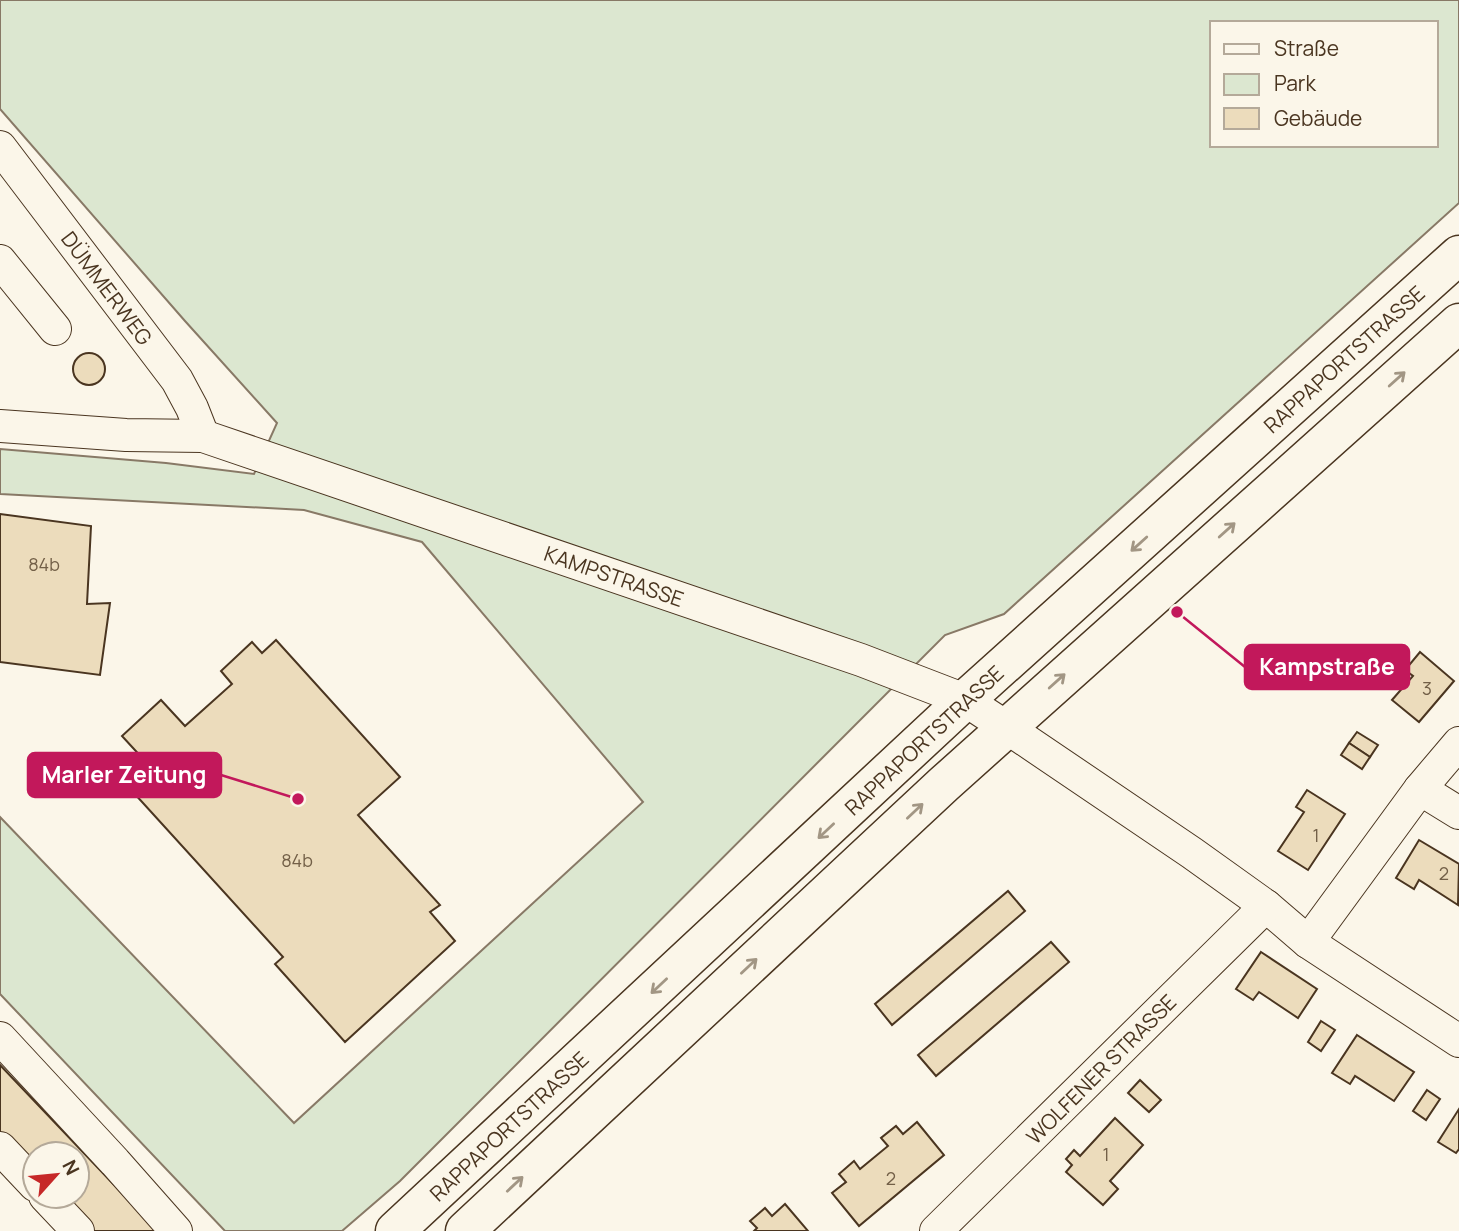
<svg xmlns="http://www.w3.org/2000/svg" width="1459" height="1231" font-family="Manrope,sans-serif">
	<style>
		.green { fill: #dce7d0; stroke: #887966; stroke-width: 2; fill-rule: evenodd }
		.building { fill: #ecdcbc; stroke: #4a3520; stroke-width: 2 }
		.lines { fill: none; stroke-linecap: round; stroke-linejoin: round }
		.minor-casing { stroke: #4a3520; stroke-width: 34 }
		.major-casing { stroke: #4a3520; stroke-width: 41 }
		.minor { stroke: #fbf6e9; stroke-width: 32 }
		.major { stroke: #fbf6e9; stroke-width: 38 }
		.oneway { stroke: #a29684 }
		.labels { text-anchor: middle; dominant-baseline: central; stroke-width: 5; stroke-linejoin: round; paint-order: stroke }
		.number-label { font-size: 18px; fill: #725f47 }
		.street-label { font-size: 21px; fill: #4a3520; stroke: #fbf6e9 }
		.leader { fill: none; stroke: #c2185b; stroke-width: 2.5 }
		.callout-dot { fill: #c2185b; stroke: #fbf6e9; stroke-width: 2.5 }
		.callout { fill: #c2185b; stroke: #c2185b; stroke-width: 2.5 }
		.callout-label { font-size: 23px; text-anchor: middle; font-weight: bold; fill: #fff }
	</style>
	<rect width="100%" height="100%" fill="#fbf6e9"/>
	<!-- green -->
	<path class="green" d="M 0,0 L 1459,0 L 1459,203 L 1004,614 L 945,635 L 400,1181 L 342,1231 L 225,1231 L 0,994 L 0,817 L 294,1123 L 643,802 L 422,542 L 304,510 L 0,494 L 0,449 L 166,463 L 254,474 L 277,423 L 185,321 L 0,109 ZM 1212,23 L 1436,23 L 1436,145 L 1212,145 Z"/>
	<!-- building -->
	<g class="building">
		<circle cx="89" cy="369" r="16"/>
		<path d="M 0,514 L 91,526 L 87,604 L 110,603 L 100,675 L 0,662 Z"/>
		<path d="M 276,640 L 400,777 L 358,815 L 440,905 L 430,912 L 455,941 L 345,1042 L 275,964 L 283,957 L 123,781 L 145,761 L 122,736 L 161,700 L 185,726 L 232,684 L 221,671 L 252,642 L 262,653 Z"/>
		<path d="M 1420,652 L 1454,681 L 1419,722 L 1392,700 L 1413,676 L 1405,670 Z"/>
		<path d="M 1357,732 L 1378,745 L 1370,757 L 1349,743 Z"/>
		<path d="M 1349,743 L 1370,757 L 1362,769 L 1341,755 Z"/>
		<path d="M 1307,790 L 1345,814 L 1308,870 L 1278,851 L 1304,812 L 1296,807 Z"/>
		<path d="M 1419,840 L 1459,864 L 1458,905 L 1419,880 L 1414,889 L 1396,878 Z"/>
		<path d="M 1008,891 L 1025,911 L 892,1025 L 875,1004 Z"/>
		<path d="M 1051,942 L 1069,962 L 936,1076 L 918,1055 Z"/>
		<path d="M 1261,952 L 1317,989 L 1298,1018 L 1259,992 L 1253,1000 L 1236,989 Z"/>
		<path d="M 1321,1021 L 1335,1030 L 1321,1051 L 1308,1042 Z"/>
		<path d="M 1357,1035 L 1414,1072 L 1394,1101 L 1355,1076 L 1350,1084 L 1332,1073 Z"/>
		<path d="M 0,1065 L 158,1231 L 92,1231 L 59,1196 L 77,1196 L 77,1154 L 35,1154 L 35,1171 L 0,1134 Z"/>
		<path d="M 1140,1080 L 1161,1100 L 1149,1112 L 1128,1093 Z"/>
		<path d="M 1427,1090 L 1440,1099 L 1426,1120 L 1413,1111 Z"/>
		<path d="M 1459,1109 L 1459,1149 L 1456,1153 L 1438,1142 Z"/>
		<path d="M 1115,1118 L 1143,1145 L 1110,1181 L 1118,1189 L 1103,1205 L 1066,1172 L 1072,1165 L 1066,1159 L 1074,1150 L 1080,1156 Z"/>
		<path d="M 917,1122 L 944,1155 L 859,1226 L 832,1193 L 846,1182 L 839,1174 L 854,1161 L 860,1169 L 888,1146 L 881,1138 L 896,1126 L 903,1134 Z"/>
		<path d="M 785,1204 L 808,1231 L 754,1231 L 757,1228 L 750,1221 L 765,1208 L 772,1216 Z"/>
	</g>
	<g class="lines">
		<defs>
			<g id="minor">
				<path d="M 0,147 L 177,380 L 192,408 L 203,436"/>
				<path d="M 0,261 L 55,329"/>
				<path d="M 0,426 L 126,435 L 203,436 L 861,660 L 965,700 L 1006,727 L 1192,853 L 1266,906 L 1308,942 L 1459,1041"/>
				<path d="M 1420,789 L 1459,813"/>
				<path d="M 1308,942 L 1420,789 L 1459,743"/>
				<path d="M 0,1038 L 115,1162 L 176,1231"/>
				<path d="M 0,1148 L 35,1185"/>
				<path d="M 45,1196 L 78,1231"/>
				<path d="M 936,1231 L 1266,906"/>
			</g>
			<g id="major">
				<path d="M 395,1231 L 965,700 L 1459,255"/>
				<path d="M 465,1231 L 944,784 L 1459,323"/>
			</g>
		</defs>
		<!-- minor casing -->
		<use href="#minor" class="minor-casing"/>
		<!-- major casing -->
		<use href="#major" class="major-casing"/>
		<!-- minor -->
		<use href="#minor" class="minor"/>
		<!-- major -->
		<use href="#major" class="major"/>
	</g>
	<!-- one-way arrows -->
	<defs><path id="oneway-shaft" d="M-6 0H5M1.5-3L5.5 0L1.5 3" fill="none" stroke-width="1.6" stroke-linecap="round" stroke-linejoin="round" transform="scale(1.75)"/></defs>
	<g class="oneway">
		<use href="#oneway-shaft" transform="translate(1397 379) rotate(-42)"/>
		<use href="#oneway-shaft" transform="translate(1227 530) rotate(-42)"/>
		<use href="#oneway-shaft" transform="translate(1139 544) rotate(138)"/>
		<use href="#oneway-shaft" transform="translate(1057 681) rotate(-42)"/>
		<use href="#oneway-shaft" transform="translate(915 811) rotate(-43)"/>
		<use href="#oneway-shaft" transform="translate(826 831) rotate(137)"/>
		<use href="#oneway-shaft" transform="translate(749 966) rotate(-43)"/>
		<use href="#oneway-shaft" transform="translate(659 986) rotate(137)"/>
		<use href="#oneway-shaft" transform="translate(515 1184) rotate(-43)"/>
	</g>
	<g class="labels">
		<!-- number labels -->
		<g class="number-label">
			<text x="44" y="564">84b</text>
			<text x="1427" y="688">3</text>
			<text x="1316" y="835">1</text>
			<text x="297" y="860">84b</text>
			<text x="1444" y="873">2</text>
			<text x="1106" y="1154">1</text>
			<text x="891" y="1178">2</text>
		</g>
		<!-- street labels -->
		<g class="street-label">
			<text transform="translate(107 288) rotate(53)">DÜMMERWEG</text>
			<text transform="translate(1344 359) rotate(-42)">RAPPAPORTSTRASSE</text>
			<text transform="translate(614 576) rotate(19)">KAMPSTRASSE</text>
			<text transform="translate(924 740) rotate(-43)">RAPPAPORTSTRASSE</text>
			<text transform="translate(1101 1069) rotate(-45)">WOLFENER STRASSE</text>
			<text transform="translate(509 1126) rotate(-43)">RAPPAPORTSTRASSE</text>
		</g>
	</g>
	<!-- callouts -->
	<path class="leader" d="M1177 612L1245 667M298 799L221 775"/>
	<g class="callout-dot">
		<circle cx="1177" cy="612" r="7"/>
		<circle cx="298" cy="799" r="7"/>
	</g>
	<g class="callout">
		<rect x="1245" y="645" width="164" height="44" rx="7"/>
		<rect x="28" y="753" width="193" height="44" rx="7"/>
	</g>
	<g class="callout-label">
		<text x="1327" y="675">Kampstraße</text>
		<text x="124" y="783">Marler Zeitung</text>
	</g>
	<!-- legend -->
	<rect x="1210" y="21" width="228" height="126" fill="#fbf6e9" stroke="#b4a999" stroke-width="2"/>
	<rect x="1224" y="44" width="35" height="10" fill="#fbf6e9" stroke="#b4a999" stroke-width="2"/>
	<text x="1274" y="56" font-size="21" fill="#4a3520">Straße</text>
	<rect x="1224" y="74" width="35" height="21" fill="#dce7d0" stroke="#b4a999" stroke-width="2"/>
	<text x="1274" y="91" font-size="21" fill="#4a3520">Park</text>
	<rect x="1224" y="108" width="35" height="21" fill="#ecdcbc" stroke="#b4a999" stroke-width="2"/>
	<text x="1274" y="126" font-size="21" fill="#4a3520">Gebäude</text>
	<!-- north arrow -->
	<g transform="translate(56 1175) rotate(63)"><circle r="33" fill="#fbf6e9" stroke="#b4a999" stroke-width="2"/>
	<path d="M0-5L12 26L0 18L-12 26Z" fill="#c62828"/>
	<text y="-10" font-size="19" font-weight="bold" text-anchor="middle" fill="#4a3520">N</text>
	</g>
</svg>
